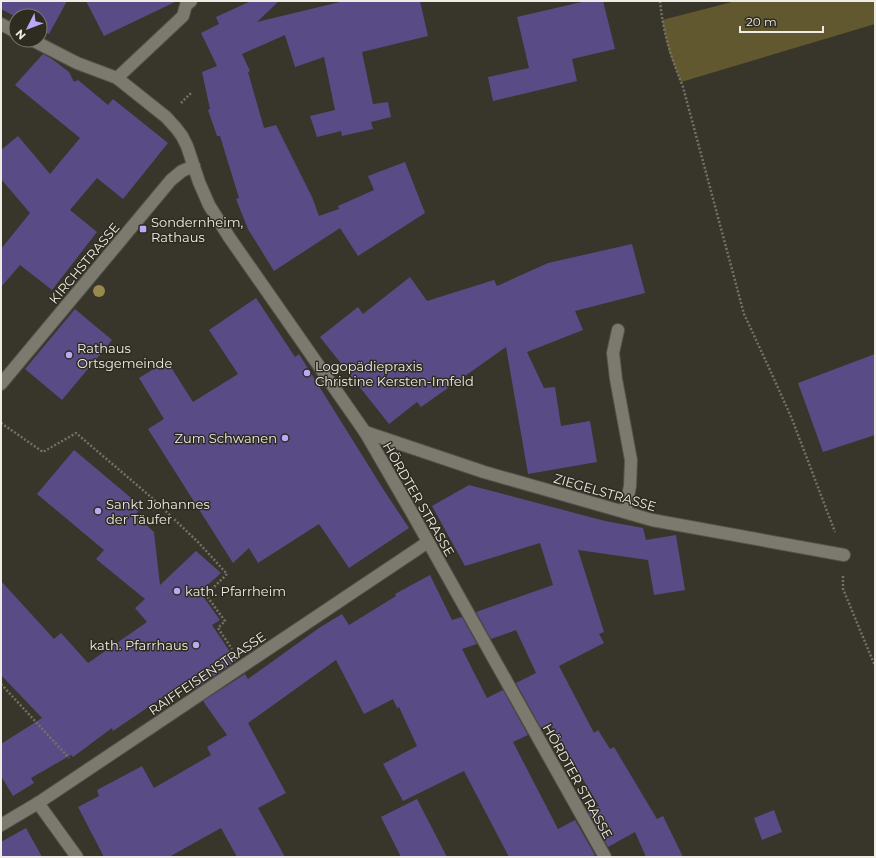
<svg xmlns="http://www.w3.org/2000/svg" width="876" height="858" font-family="Montserrat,sans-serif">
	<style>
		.green { fill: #62582f }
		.building { fill: #594c86 }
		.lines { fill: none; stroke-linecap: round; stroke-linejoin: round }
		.minor-casing { stroke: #55534a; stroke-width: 14 }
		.path { stroke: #737168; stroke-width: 2.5; stroke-dasharray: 2 2; stroke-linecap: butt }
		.minor { stroke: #7c7a6e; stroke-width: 12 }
		.tree { fill: #98894e }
		.poi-dot { fill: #b9aaf7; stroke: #2e2b21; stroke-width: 1.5 }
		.labels { text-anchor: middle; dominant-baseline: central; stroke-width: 3; stroke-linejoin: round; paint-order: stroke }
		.poi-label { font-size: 13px; fill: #eeece5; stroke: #2e2b21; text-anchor: start }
		.street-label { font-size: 13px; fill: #eeece5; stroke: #2e2b21 }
	</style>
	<rect width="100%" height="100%" fill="#38352b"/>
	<!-- green -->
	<path class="green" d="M 736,1 L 875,1 L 875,24 L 681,82 L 669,52 L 662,20 Z"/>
	<!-- building -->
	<g class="building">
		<path d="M 1,1 L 67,1 L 49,34 L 40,30 L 40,16 L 16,17 L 1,9 Z"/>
		<path d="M 86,1 L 177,1 L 104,36 Z"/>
		<path d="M 251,1 L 279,1 L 257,22 L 344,1 L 420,1 L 428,36 L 362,52 L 373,104 L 366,105 L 388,102 L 391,117 L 371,122 L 373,129 L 342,136 L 341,131 L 317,137 L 310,116 L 335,110 L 324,57 L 295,67 L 285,35 L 242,54 L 250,71 L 248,72 L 264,128 L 276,125 L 312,197 L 319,216 L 339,209 L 338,206 L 374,190 L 368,176 L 405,162 L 425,213 L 358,256 L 340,228 L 274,271 L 248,229 L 236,199 L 239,198 L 220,136 L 217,136 L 208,110 L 210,109 L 202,72 L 217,66 L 201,33 L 219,24 L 216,17 Z"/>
		<path d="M 586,1 L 603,1 L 615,49 L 572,59 L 577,81 L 493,101 L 488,77 L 529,68 L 517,17 Z"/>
		<path d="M 43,54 L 52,59 L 69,72 L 74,82 L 78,80 L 108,105 L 113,99 L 168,143 L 123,199 L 97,178 L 70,210 L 97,232 L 52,290 L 20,265 L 1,287 L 1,249 L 30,213 L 1,179 L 1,150 L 18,136 L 50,174 L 80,138 L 15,85 Z"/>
		<path d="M 632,244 L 645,293 L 575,311 L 583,330 L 527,352 L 544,388 L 555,387 L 561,426 L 590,421 L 597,462 L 528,474 L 506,347 L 421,407 L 417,402 L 389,424 L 320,337 L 358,307 L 363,314 L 410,277 L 427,301 L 494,280 L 497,286 L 548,263 Z"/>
		<path d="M 256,298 L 295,357 L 299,354 L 385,492 L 409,528 L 349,568 L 319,524 L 258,563 L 249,548 L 233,563 L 148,429 L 164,419 L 139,378 L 167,361 L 193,402 L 238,374 L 209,330 Z"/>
		<path d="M 75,309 L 112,340 L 62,400 L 25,369 Z"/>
		<path d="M 875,354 L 875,435 L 823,452 L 798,383 Z"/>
		<path d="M 74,450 L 142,507 L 135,515 L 154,532 L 160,585 L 196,551 L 221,573 L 200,592 L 220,620 L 212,625 L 236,661 L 195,689 L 188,680 L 113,731 L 112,728 L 73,757 L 71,755 L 31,778 L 34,783 L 13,796 L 1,776 L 1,744 L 42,718 L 1,675 L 1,581 L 54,639 L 61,633 L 88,663 L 147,622 L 135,608 L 145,599 L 96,559 L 104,550 L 37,494 Z"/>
		<path d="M 469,485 L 605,521 L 643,528 L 646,540 L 676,535 L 685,590 L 654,595 L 648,560 L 578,550 L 604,632 L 599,634 L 604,643 L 559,666 L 594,733 L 598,730 L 610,749 L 614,747 L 657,819 L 663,816 L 683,857 L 646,857 L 635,832 L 608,847 L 588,812 L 599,806 L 550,724 L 541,728 L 516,683 L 536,673 L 516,630 L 491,639 L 476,612 L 553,585 L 540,543 L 465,566 L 432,506 Z"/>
		<path d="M 430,575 L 452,620 L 462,617 L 477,644 L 462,649 L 487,698 L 503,690 L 528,735 L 513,742 L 558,829 L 575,820 L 595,855 L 592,857 L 509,857 L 464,771 L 403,801 L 383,764 L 417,746 L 399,707 L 397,708 L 393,699 L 364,714 L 336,660 L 248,723 L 286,793 L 258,808 L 285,857 L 237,857 L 221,828 L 169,857 L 104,857 L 78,807 L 99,796 L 97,790 L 142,766 L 154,788 L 211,755 L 207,747 L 227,735 L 203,701 L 245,674 L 248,679 L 319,628 L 342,614 L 349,625 L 396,596 L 395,594 Z"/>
		<path d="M 417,799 L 447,857 L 401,857 L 381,817 Z"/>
		<path d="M 774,810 L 782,832 L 762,840 L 754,818 Z"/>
		<path d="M 26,828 L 42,857 L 1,857 L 1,842 Z"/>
	</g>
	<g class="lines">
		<defs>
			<g id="minor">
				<path d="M 1,24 L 16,32"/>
				<path d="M 32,40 L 77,63 L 117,78 L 166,117 L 176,128 L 182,136 L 187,146 L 199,182 L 209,205 L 229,237 L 365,432 L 412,513 L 605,857"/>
				<path d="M 117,78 L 183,16 L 186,5 L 191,1"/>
				<path d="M 618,330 L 613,353 L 616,379 L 631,460 L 630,486 L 625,512"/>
				<path d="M 1,384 L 171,180 L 182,171 L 194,166"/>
				<path d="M 365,432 L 484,472 L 652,520 L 844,555"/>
				<path d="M 38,803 L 77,857"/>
				<path d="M 1,825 L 38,803 L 428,542"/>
			</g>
		</defs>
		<!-- minor casing -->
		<use href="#minor" class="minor-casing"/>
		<!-- path -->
		<g class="path">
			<path d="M 660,1 C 663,33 671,57 683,87 L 744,314 L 770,370 L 792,419 L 835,532"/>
			<path d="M 181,103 L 192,92"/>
			<path d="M 1,423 L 43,452 L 76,433 L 151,497 L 199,543 L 227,574 L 206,595 L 225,621 L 218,628 L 232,649"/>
			<path d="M 843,576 L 843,589 L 875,666"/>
			<path d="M 1,684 L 69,758"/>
		</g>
		<!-- minor -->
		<use href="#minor" class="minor"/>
	</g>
	<!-- trees -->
	<circle class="tree" cx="99" cy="291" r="6"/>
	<!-- markers -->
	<g class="poi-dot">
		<rect x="139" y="225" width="8" height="8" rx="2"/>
		<circle cx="69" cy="355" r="4"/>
		<circle cx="307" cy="373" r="4"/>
		<circle cx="285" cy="438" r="4"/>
		<circle cx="98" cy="511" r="4"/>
		<circle cx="177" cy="591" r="4"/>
		<circle cx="196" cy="645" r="4"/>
	</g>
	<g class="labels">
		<!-- poi labels -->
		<g class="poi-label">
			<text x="151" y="222">Sondernheim,<tspan x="151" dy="15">Rathaus</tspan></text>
			<text x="77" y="348">Rathaus<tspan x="77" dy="15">Ortsgemeinde</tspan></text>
			<text x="315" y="366">Logopädiepraxis<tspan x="315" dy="15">Christine Kersten-Imfeld</tspan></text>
			<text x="277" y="438" text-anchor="end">Zum Schwanen</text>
			<text x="106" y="504">Sankt Johannes<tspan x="106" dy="15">der Täufer</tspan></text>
			<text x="185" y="591">kath. Pfarrheim</text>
			<text x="188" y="645" text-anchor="end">kath. Pfarrhaus</text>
		</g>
		<!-- street labels -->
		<g class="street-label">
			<text transform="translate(84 263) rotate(-50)">KIRCHSTRASSE</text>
			<text transform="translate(605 492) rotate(16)">ZIEGELSTRASSE</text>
			<text transform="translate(419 499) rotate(60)">HÖRDTER STRASSE</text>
			<text transform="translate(207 673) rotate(-34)">RAIFFEISENSTRASSE</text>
			<text transform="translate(578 781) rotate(61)">HÖRDTER STRASSE</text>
		</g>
	</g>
	<!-- border -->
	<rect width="876" height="858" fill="none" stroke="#eeece5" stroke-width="4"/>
	<!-- north arrow -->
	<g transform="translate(28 28) rotate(228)"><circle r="19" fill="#2e2b21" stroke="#7b786f"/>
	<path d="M0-3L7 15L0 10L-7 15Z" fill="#b9aaf7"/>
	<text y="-6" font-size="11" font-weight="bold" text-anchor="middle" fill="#eeece5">N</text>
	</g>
	<!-- scale -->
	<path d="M740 26v6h83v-6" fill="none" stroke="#eeece5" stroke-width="2"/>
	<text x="746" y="26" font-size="12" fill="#eeece5" stroke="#2e2b21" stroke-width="3" paint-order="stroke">20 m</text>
</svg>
